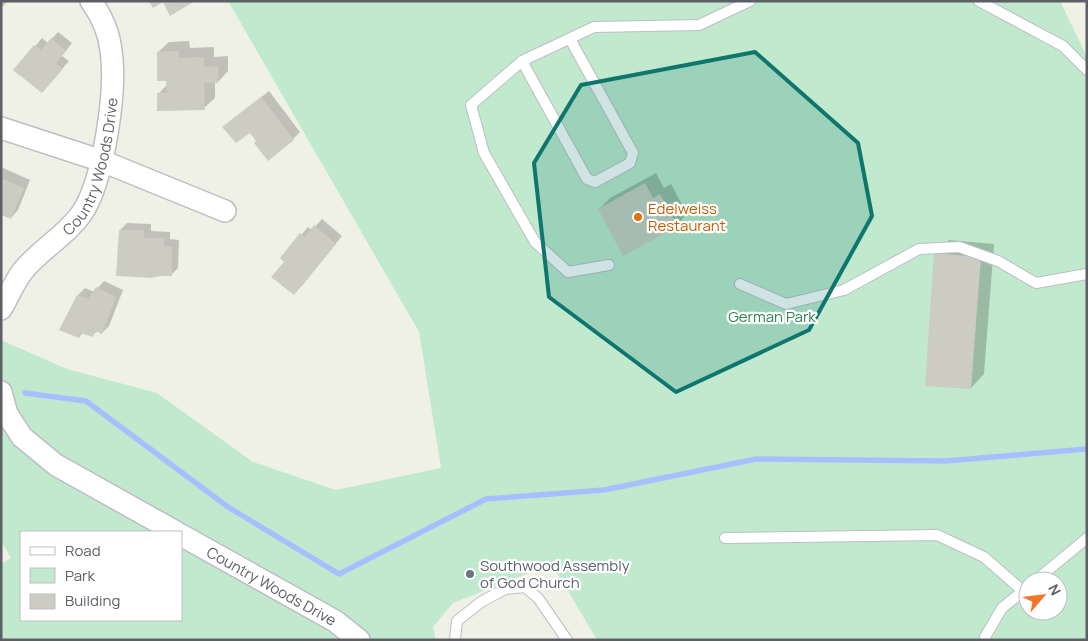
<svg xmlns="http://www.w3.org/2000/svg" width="1088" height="641" font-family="Manrope,sans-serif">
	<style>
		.green { fill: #c1e9ce; fill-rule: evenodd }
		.shadow { fill: #0003 }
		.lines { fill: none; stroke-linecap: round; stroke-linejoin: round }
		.stream { stroke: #a8bfff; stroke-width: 5.5 }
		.building { fill: #ccccc2 }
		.service-casing { stroke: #bdbec5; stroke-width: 12 }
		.minor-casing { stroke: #bdbec5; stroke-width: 24 }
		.service { stroke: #fff; stroke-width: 10 }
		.minor { stroke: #fff; stroke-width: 21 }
		.marked { fill: #0f766e; fill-opacity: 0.2; stroke: #0f766e; stroke-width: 4; stroke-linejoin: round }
		.food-dot { fill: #e8710a; stroke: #fff; stroke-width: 2 }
		.worship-dot { fill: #6b7280; stroke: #fff; stroke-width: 2 }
		.labels { text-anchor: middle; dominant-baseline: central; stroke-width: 4.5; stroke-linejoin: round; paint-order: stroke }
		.street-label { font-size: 15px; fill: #5d5f67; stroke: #fff }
		.food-label { font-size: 15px; fill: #c56008; stroke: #fff; text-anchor: start }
		.park-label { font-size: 15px; fill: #30844d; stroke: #fff }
		.worship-label { font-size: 15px; fill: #5b616d; stroke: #fff; text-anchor: start }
	</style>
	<rect width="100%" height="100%" fill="#f0f1e6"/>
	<!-- green -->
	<path class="green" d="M 228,1 L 1060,1 L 1087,57 L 1087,640 L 597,640 L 552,564 L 453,603 L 433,627 L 436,640 L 1,640 L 1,564 L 11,558 L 1,541 L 1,340 L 67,369 L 157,393 L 253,462 L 336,490 L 441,468 L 419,332 ZM 21,532 L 181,532 L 181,620 L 21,620 ZM 1028,581 L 1058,581 L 1058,611 L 1028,611 Z"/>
	<!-- shadow -->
	<g class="shadow">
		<path d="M 1,1 L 8,1 L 1,8 Z"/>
		<path d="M 58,32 L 72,43 L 62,56 L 69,61 L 42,92 L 15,70 L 42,38 L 48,43 Z"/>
		<path d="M 189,41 L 190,48 L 214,47 L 214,57 L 228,56 L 228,71 L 218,82 L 215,82 L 215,98 L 204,108 L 158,94 L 168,84 L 158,52 L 169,42 Z"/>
		<path d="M 269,91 L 300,132 L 293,139 L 257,141 L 250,132 L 223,127 Z"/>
		<path d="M 1,167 L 30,180 L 18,210 L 11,218 L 1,214 Z"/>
		<path d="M 656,173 L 664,188 L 671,184 L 687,214 L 677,225 L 599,209 L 610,198 Z"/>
		<path d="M 322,219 L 342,236 L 301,287 L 282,258 L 308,227 L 312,230 Z"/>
		<path d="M 127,223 L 151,224 L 151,231 L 170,232 L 170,239 L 179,240 L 178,268 L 171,275 L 153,277 L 120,230 Z"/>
		<path d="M 949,240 L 994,244 L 984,374 L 971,388 L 936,254 Z"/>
		<path d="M 104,281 L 123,290 L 109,326 L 102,333 L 97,331 L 92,336 L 83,333 L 79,337 L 78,295 L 85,288 L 94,292 Z"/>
	</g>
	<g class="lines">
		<!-- stream -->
		<path class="stream" d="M 25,393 L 86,401 L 228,507 L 339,574 L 486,499 L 604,490 L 756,459 L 946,461 L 1087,449"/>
	</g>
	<!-- building -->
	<g class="building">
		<path d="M 149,1 L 195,1 L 170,16 L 163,2 L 153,8 Z"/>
		<path d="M 51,38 L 66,51 L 56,63 L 63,69 L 42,93 L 13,70 L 34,45 L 41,50 Z"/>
		<path d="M 179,51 L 179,58 L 204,57 L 204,67 L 218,66 L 218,83 L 204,83 L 205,110 L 157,111 L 157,93 L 167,93 L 166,81 L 157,81 L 157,52 Z"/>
		<path d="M 261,97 L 294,140 L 268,161 L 254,143 L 256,141 L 250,133 L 236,143 L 222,127 Z"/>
		<path d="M 1,176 L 3,179 L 24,188 L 11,219 L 1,215 Z"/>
		<path d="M 645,183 L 653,198 L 660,194 L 678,226 L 623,256 L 598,209 Z"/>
		<path d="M 314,225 L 336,244 L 294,295 L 271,277 L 284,262 L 280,258 L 300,233 L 305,237 Z"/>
		<path d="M 119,230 L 144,230 L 144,238 L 164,238 L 164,246 L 172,247 L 172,276 L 153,276 L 153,278 L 116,276 Z"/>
		<path d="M 934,253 L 981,257 L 971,389 L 925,386 Z"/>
		<path d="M 96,287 L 116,297 L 102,334 L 95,331 L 93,337 L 81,333 L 79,338 L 59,330 L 77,295 L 88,299 Z"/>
	</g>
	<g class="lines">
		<defs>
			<g id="service">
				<path d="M 979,1 L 1063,46 L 1087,70"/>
				<path d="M 522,61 L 587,179 L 595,182 L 630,163 L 633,153 L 570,39"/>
				<path d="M 609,265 L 568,272 L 535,242 L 484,153 L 471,105 L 522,61 L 594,27 L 699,25 L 750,1"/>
				<path d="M 740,284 L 786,304 L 844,290 L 919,249 L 959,247 L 998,261 L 1036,283 L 1087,274"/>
				<path d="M 725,538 L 937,535 L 984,557 L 1023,591"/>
				<path d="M 1035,581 L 1087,538"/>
				<path d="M 455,640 L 457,621 L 481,602 L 505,589 L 525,587 L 538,598 L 567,640"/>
				<path d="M 986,640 L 985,637 L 1002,608 L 1027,588"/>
			</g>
			<g id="minor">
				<path d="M 1,128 L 102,161 L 225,211"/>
				<path id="s1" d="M 1,309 C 8,297 14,283 22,272 C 39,250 66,236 82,213 C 104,180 117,89 111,50 C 109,33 101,15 91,1"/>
				<path d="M 1,392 L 7,414 L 22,437 L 56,465 L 176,532"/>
				<path id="s2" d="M 181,535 L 335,621 L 359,640"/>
			</g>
		</defs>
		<!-- service casing -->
		<use href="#service" class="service-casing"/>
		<!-- minor casing -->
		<use href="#minor" class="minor-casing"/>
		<!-- service -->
		<use href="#service" class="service"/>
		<!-- minor -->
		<use href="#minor" class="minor"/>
	</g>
	<!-- marked area -->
	<path class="marked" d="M 755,52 L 858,143 L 872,216 L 809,330 L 676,392 L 549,297 L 534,163 L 581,85 Z"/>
	<!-- markers -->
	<circle class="food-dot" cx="638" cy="217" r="5"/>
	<circle class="worship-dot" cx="470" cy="574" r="5"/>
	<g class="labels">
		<!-- street labels -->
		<g class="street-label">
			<text stroke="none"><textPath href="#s1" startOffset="174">Country Woods Drive</textPath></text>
			<text stroke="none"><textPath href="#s2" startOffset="104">Country Woods Drive</textPath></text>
		</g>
		<!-- food labels -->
		<g class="food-label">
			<text x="648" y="208">Edelweiss<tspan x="648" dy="17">Restaurant</tspan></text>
		</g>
		<!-- park labels -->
		<g class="park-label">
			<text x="772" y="316">German Park</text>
		</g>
		<!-- worship labels -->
		<g class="worship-label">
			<text x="480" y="565">Southwood Assembly<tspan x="480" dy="17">of God Church</tspan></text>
		</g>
	</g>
	<!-- border -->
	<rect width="1088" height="641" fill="none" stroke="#5d5f67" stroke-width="5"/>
	<!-- legend -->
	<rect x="20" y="531" width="162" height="90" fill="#ffffff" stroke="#bebfc2"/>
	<rect x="30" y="547" width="25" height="8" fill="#ffffff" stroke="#bebfc2"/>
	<text x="65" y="556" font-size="15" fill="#5d5f67">Road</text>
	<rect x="30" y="568" width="25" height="15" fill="#c1e9ce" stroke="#bebfc2"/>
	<text x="65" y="581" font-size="15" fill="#5d5f67">Park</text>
	<rect x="30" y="594" width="25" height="15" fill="#ccccc2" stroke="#bebfc2"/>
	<text x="65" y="606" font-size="15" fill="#5d5f67">Building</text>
	<!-- north arrow -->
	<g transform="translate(1043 596) rotate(62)"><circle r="24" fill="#ffffff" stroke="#bebfc2"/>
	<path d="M0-4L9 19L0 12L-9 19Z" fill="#f47629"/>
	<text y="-8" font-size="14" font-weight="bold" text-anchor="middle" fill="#5d5f67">N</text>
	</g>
</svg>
